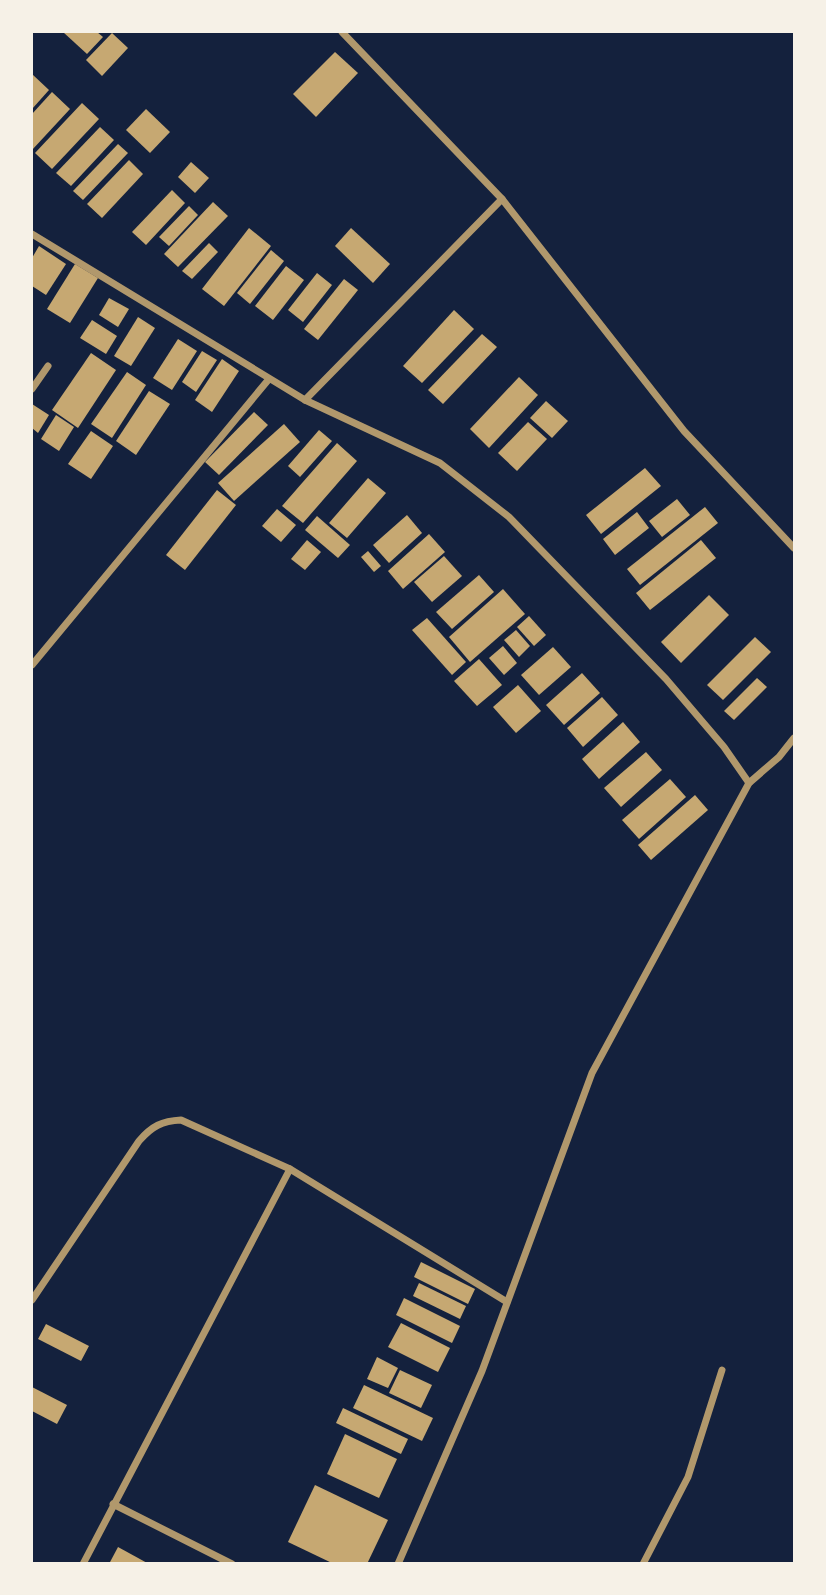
<svg xmlns="http://www.w3.org/2000/svg" width="826" height="1595" font-family="Raleway,sans-serif">
	<style>
		.building { fill: #c6a872 }
		.lines { fill: none; stroke-linecap: round; stroke-linejoin: round }
		.minor { stroke: #b1986c; stroke-width: 7 }
	</style>
	<rect width="100%" height="100%" fill="#14213d"/>
	<!-- building -->
	<g class="building">
		<path d="M 63,32 L 97,32 L 103,37 L 87,54 Z"/>
		<path d="M 112,33 L 128,48 L 102,76 L 86,60 Z"/>
		<path d="M 335,52 L 358,73 L 316,117 L 293,94 Z"/>
		<path d="M 32,74 L 49,90 L 32,109 Z"/>
		<path d="M 52,92 L 70,109 L 32,150 L 32,114 Z"/>
		<path d="M 82,103 L 99,119 L 52,169 L 35,153 Z"/>
		<path d="M 146,109 L 170,132 L 150,153 L 126,130 Z"/>
		<path d="M 100,127 L 114,140 L 71,186 L 56,173 Z"/>
		<path d="M 118,144 L 128,153 L 83,200 L 73,191 Z"/>
		<path d="M 129,160 L 143,174 L 102,218 L 87,204 Z"/>
		<path d="M 191,162 L 209,178 L 195,193 L 178,177 Z"/>
		<path d="M 172,190 L 185,203 L 146,245 L 132,232 Z"/>
		<path d="M 213,202 L 228,216 L 178,267 L 164,254 Z"/>
		<path d="M 189,206 L 198,215 L 169,246 L 159,237 Z"/>
		<path d="M 249,228 L 271,246 L 224,306 L 202,289 Z"/>
		<path d="M 351,228 L 390,264 L 373,283 L 335,246 Z"/>
		<path d="M 209,243 L 218,252 L 192,279 L 182,271 Z"/>
		<path d="M 39,246 L 66,264 L 46,295 L 32,286 L 32,258 Z"/>
		<path d="M 271,250 L 284,261 L 250,304 L 237,293 Z"/>
		<path d="M 75,264 L 98,278 L 70,323 L 47,309 Z"/>
		<path d="M 286,266 L 304,280 L 273,320 L 255,306 Z"/>
		<path d="M 317,273 L 332,285 L 303,322 L 288,310 Z"/>
		<path d="M 344,279 L 358,290 L 318,340 L 304,329 Z"/>
		<path d="M 109,298 L 129,309 L 118,327 L 99,315 Z"/>
		<path d="M 454,310 L 474,329 L 422,383 L 403,366 Z"/>
		<path d="M 138,317 L 155,328 L 131,366 L 114,356 Z"/>
		<path d="M 92,320 L 117,336 L 106,354 L 80,338 Z"/>
		<path d="M 482,334 L 497,347 L 443,404 L 428,390 Z"/>
		<path d="M 178,339 L 197,351 L 172,390 L 153,378 Z"/>
		<path d="M 202,351 L 217,360 L 196,392 L 182,382 Z"/>
		<path d="M 91,353 L 116,370 L 78,428 L 52,410 Z"/>
		<path d="M 222,359 L 239,371 L 212,412 L 195,400 Z"/>
		<path d="M 127,372 L 146,385 L 112,438 L 91,424 Z"/>
		<path d="M 519,377 L 538,395 L 489,448 L 470,429 Z"/>
		<path d="M 149,391 L 170,404 L 136,455 L 116,441 Z"/>
		<path d="M 546,401 L 568,421 L 552,438 L 530,418 Z"/>
		<path d="M 32,404 L 49,415 L 38,433 L 32,428 Z"/>
		<path d="M 254,412 L 268,425 L 219,475 L 205,462 Z"/>
		<path d="M 56,415 L 74,427 L 59,451 L 41,439 Z"/>
		<path d="M 528,422 L 547,439 L 517,471 L 498,453 Z"/>
		<path d="M 284,424 L 300,442 L 234,501 L 218,483 Z"/>
		<path d="M 319,430 L 332,441 L 300,477 L 288,466 Z"/>
		<path d="M 91,431 L 113,446 L 91,479 L 68,464 Z"/>
		<path d="M 337,443 L 357,461 L 303,523 L 282,506 Z"/>
		<path d="M 645,468 L 661,486 L 601,534 L 586,515 Z"/>
		<path d="M 368,478 L 386,493 L 347,538 L 329,523 Z"/>
		<path d="M 217,490 L 236,505 L 185,570 L 166,555 Z"/>
		<path d="M 677,499 L 690,515 L 662,537 L 649,521 Z"/>
		<path d="M 705,507 L 718,523 L 640,585 L 627,569 Z"/>
		<path d="M 277,509 L 296,525 L 281,542 L 262,526 Z"/>
		<path d="M 637,512 L 649,528 L 615,555 L 603,539 Z"/>
		<path d="M 407,515 L 422,533 L 389,563 L 373,545 Z"/>
		<path d="M 317,516 L 350,545 L 338,558 L 305,530 Z"/>
		<path d="M 429,534 L 445,552 L 403,589 L 388,571 Z"/>
		<path d="M 307,540 L 321,552 L 305,570 L 291,559 Z"/>
		<path d="M 701,540 L 716,558 L 650,610 L 636,593 Z"/>
		<path d="M 368,551 L 381,566 L 374,572 L 361,557 Z"/>
		<path d="M 444,556 L 462,576 L 432,602 L 414,582 Z"/>
		<path d="M 479,575 L 494,592 L 452,629 L 436,612 Z"/>
		<path d="M 503,589 L 525,614 L 470,662 L 449,637 Z"/>
		<path d="M 709,595 L 729,615 L 681,663 L 661,642 Z"/>
		<path d="M 529,616 L 546,635 L 534,646 L 517,627 Z"/>
		<path d="M 427,618 L 466,662 L 452,675 L 412,630 Z"/>
		<path d="M 516,630 L 530,646 L 519,657 L 504,640 Z"/>
		<path d="M 755,637 L 771,652 L 723,700 L 707,685 Z"/>
		<path d="M 503,646 L 517,663 L 504,675 L 489,658 Z"/>
		<path d="M 553,647 L 571,667 L 539,695 L 521,675 Z"/>
		<path d="M 479,659 L 502,685 L 477,706 L 454,681 Z"/>
		<path d="M 582,673 L 600,693 L 564,725 L 546,705 Z"/>
		<path d="M 757,678 L 767,687 L 734,720 L 724,711 Z"/>
		<path d="M 518,685 L 541,711 L 516,733 L 493,707 Z"/>
		<path d="M 602,697 L 618,715 L 583,747 L 567,728 Z"/>
		<path d="M 623,722 L 640,742 L 599,779 L 582,759 Z"/>
		<path d="M 646,752 L 662,770 L 621,807 L 604,788 Z"/>
		<path d="M 670,779 L 686,797 L 639,839 L 622,820 Z"/>
		<path d="M 695,795 L 708,810 L 651,860 L 638,845 Z"/>
		<path d="M 421,1262 L 475,1289 L 468,1304 L 414,1277 Z"/>
		<path d="M 419,1283 L 466,1306 L 460,1319 L 413,1296 Z"/>
		<path d="M 404,1298 L 460,1326 L 452,1343 L 396,1315 Z"/>
		<path d="M 401,1323 L 450,1348 L 438,1372 L 388,1347 Z"/>
		<path d="M 46,1324 L 89,1346 L 81,1361 L 38,1339 Z"/>
		<path d="M 377,1357 L 398,1368 L 388,1388 L 367,1379 Z"/>
		<path d="M 400,1370 L 432,1385 L 421,1408 L 389,1393 Z"/>
		<path d="M 364,1385 L 433,1418 L 422,1441 L 353,1408 Z"/>
		<path d="M 32,1387 L 67,1405 L 57,1424 L 32,1411 Z"/>
		<path d="M 343,1408 L 408,1439 L 401,1454 L 336,1423 Z"/>
		<path d="M 345,1434 L 397,1459 L 379,1498 L 327,1474 Z"/>
		<path d="M 315,1485 L 388,1520 L 367,1564 L 334,1564 L 288,1542 Z"/>
		<path d="M 118,1547 L 149,1564 L 109,1564 Z"/>
	</g>
	<g class="lines">
		<!-- minor -->
		<g class="minor">
			<path d="M 342,32 L 502,199 L 684,431 L 794,548"/>
			<path d="M 32,234 L 305,400 L 440,463 L 509,517 L 666,679 L 724,747 L 749,783"/>
			<path d="M 32,389 L 48,366"/>
			<path d="M 305,400 L 502,199"/>
			<path d="M 32,665 L 269,379"/>
			<path d="M 32,1300 L 139,1141 C 152,1126 162,1121 181,1120 L 290,1169 L 507,1302"/>
			<path d="M 113,1504 L 232,1564"/>
			<path d="M 83,1564 L 290,1169"/>
			<path d="M 398,1564 L 482,1371 L 592,1073 L 749,783 L 779,757 L 794,738"/>
			<path d="M 643,1564 L 688,1477 L 722,1370"/>
		</g>
	</g>
	<!-- border -->
	<rect width="826" height="1595" fill="none" stroke="#f6f1e7" stroke-width="66"/>
</svg>
